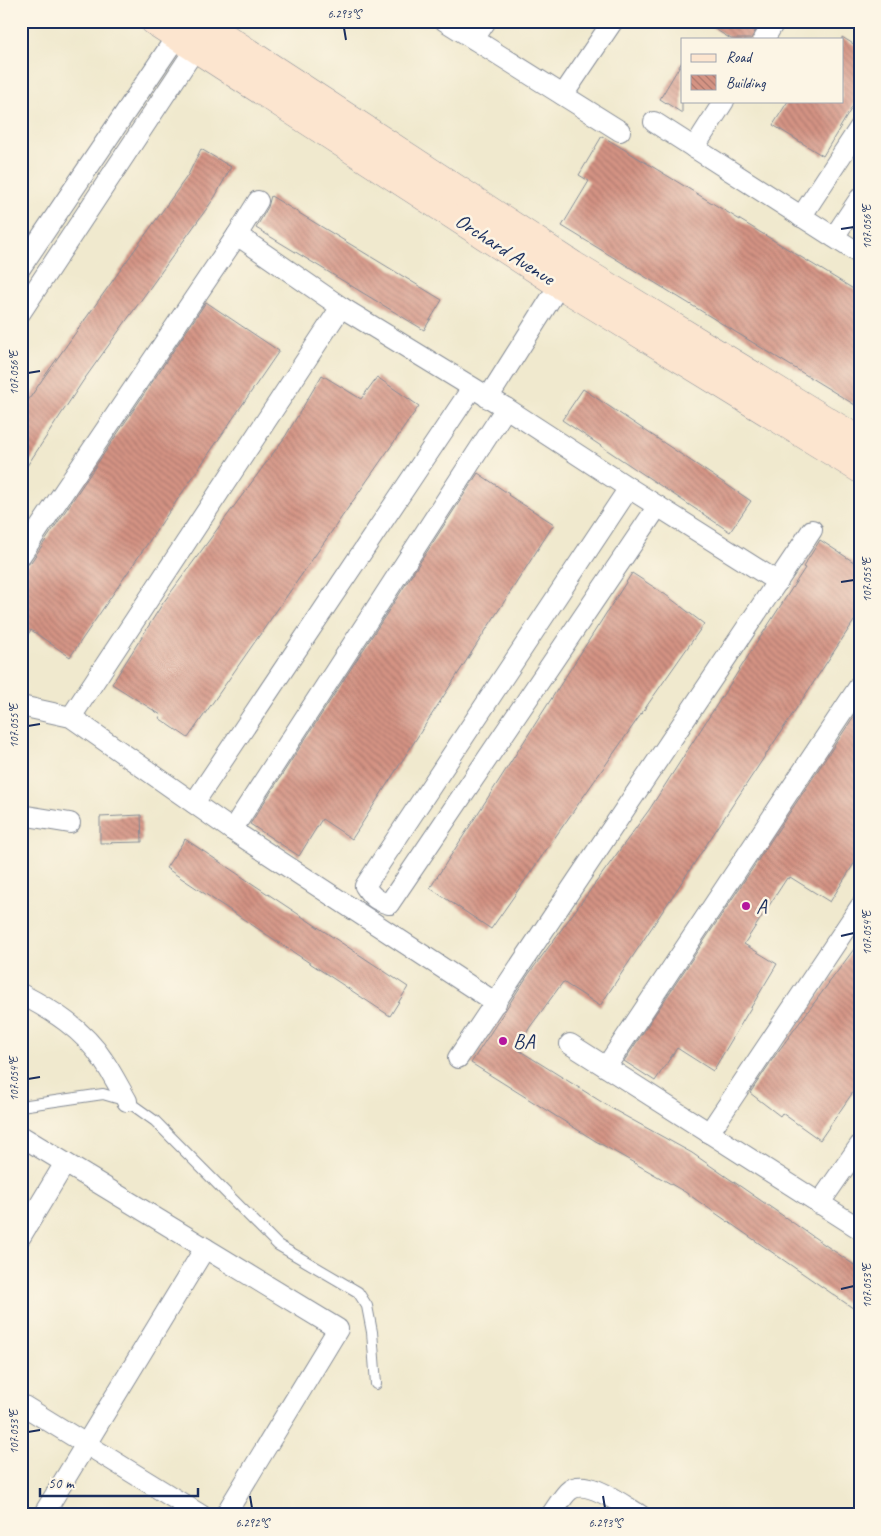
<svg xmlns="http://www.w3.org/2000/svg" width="881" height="1536" font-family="Caveat,sans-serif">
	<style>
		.building { fill: url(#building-back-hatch) }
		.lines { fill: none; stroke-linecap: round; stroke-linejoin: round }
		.lane-casing { stroke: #868c96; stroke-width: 12 }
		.street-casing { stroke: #868c96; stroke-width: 22 }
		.secondary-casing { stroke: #868c96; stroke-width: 29 }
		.lane { stroke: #fff; stroke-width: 10 }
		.street { stroke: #fff; stroke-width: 20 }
		.secondary { stroke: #fce5cf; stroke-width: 28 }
		.ticks { fill: none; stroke: #1b2f5e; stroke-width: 2 }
		.poi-dot { fill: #b5179e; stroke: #fcf5e5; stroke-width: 2 }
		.labels { text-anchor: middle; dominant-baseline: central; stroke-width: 5; stroke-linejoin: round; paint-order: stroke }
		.street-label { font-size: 21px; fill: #1b2f5e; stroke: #fcf5e5 }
		.poi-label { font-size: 21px; fill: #1b2f5e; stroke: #fcf5e5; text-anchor: start }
		.neatline { fill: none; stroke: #1b2f5e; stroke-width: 2 }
		.ticks-label { font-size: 12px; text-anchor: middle; fill: #1b2f5e }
	</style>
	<defs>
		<pattern id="building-back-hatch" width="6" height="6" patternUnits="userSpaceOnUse" patternTransform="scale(1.25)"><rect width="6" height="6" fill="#d49383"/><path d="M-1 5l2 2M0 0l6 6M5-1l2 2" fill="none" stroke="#ab786e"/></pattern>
	</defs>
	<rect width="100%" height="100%" fill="#fcf5e5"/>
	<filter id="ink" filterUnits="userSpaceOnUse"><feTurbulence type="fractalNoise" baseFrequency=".02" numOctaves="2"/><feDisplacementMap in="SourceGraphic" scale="10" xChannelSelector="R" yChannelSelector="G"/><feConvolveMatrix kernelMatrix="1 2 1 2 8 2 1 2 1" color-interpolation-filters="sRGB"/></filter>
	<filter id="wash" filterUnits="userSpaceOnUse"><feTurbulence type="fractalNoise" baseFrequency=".0096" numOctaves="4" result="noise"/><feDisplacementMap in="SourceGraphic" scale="20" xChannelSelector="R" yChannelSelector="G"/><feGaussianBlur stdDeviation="1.12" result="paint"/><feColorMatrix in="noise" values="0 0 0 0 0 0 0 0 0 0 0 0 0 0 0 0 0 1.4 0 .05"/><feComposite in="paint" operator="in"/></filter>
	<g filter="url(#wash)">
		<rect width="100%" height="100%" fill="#f0e9ce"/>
		<g id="blocks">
			<!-- building -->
			<g class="building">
				<path d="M 702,21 L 761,21 L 751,39 L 731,39 Z"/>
				<path d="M 842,37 L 860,48 L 860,94 L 823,156 L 773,125 L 788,101 L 842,101 Z"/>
				<path d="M 682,62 L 682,113 L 660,99 Z"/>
				<path d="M 602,136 L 860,293 L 860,408 L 562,226 L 589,181 L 579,175 Z"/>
				<path d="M 201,149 L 231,167 L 215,197 L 83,381 L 21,475 L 21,411 L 44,377 L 188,175 Z"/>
				<path d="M 271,196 L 442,300 L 424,330 L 256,228 L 268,207 Z"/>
				<path d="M 206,302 L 279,351 L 70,657 L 31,630 L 21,644 L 21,567 L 27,565 L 31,562 Z"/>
				<path d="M 322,375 L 361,399 L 377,377 L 419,406 L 188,738 L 159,718 L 161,715 L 112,684 L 163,603 L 285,437 Z"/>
				<path d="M 583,389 L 751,501 L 730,532 L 562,420 Z"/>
				<path d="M 478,473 L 509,494 L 508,495 L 554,524 L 352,839 L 322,819 L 299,856 L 250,824 Z"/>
				<path d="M 820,540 L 860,566 L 860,612 L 600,1006 L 563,982 L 530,1027 L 517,1049 L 616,1111 L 692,1153 L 860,1269 L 860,1313 L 685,1192 L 594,1140 L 471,1063 L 528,975 L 649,810 L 792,588 L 805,568 L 803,567 Z"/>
				<path d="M 632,573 L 666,595 L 704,624 L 491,929 L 430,888 Z"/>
				<path d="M 860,707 L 860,854 L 830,902 L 790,877 L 789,879 L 787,878 L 744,944 L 777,964 L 713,1071 L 677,1048 L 655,1081 L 624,1061 Z"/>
				<path d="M 141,815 L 142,842 L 100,843 L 100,817 Z"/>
				<path d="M 185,839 L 408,987 L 390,1016 L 166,868 Z"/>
				<path d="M 860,941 L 860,1082 L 820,1140 L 782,1113 L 780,1116 L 750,1093 L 774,1057 Z"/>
			</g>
		</g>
	</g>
	<g filter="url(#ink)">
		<use href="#blocks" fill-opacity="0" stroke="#868c96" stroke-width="1"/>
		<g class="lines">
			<defs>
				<path id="lane" d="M 21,1106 L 103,1094 L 127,1101 L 155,1121 L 278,1245 L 358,1292 L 367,1306 L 372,1332 L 376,1384"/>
				<g id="street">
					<path d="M 445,21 L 620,131"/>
					<path d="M 474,39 L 486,21"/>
					<path d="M 764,39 L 775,21"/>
					<path d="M 563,95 L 613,21"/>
					<path d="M 654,122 L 860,254"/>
					<path d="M 694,148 L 724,101"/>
					<path d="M 801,217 L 860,127"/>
					<path d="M 237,235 L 341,307 L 506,408 L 629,488 L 778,582"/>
					<path d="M 834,237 L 860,198"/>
					<path d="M 21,267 L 187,21"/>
					<path d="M 21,312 L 203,37"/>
					<path d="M 488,398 L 567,273"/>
					<path d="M 629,488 L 365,886 C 372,897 377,901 389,904 L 658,506"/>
					<path d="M 21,555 L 237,235 L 258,201"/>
					<path d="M 21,706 L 71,717 L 232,830 L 496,1003"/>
					<path d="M 71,717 L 341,307"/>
					<path d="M 194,803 L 472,388"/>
					<path d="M 21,815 L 70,823"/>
					<path d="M 232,830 L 506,408"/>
					<path d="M 21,994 C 52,1010 84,1030 103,1060 C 112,1073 119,1087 127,1101"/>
					<path d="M 570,1044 L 860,1229"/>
					<path d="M 458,1058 L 812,530"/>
					<path d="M 606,1067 L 860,685"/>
					<path d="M 709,1133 L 860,907"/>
					<path d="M 21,1136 L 338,1329 L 225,1515"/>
					<path d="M 819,1204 L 860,1145"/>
					<path d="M 21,1236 L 65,1163"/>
					<path d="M 21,1404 L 201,1515"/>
					<path d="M 43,1515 L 205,1248"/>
					<path d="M 551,1515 C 556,1508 564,1494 570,1490 C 587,1477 624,1506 640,1515"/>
				</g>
				<g id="secondary">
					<path d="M 154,21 L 559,284 L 860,469"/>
					<path d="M 200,21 L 573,265 L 860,441"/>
				</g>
			</defs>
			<!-- lane casing -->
			<use href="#lane" class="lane-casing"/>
			<!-- street casing -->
			<use href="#street" class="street-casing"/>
			<!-- secondary casing -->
			<use href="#secondary" class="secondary-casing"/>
			<!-- lane -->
			<use href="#lane" class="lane"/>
			<!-- street -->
			<use href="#street" class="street"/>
			<!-- secondary -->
			<use href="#secondary" class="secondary"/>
		</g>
	</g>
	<!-- ticks -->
	<path class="ticks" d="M 344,28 L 346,40M 841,229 L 854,227M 28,373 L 40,371M 841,582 L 854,580M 28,726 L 40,724M 841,936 L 854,933M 28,1079 L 40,1077M 841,1289 L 854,1286M 28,1432 L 40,1430M 250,1496 L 252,1508M 603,1496 L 605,1508"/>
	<!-- markers -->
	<g class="poi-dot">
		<circle cx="746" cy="906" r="5"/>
		<circle cx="503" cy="1041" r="5"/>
	</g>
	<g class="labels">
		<!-- street labels -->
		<g class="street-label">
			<text transform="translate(505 249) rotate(33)">Orchard Avenue</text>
		</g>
		<!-- poi labels -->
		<g class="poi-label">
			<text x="756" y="906">A</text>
			<text x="513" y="1041">BA</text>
		</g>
	</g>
	<!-- margin -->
	<rect width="881" height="1536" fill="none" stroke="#fcf5e5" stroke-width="55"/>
	<!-- legend -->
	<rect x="681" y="38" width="162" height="65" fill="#fcf5e5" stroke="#a2a6af"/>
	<rect x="691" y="54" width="25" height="8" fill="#fce5cf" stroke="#a2a6af"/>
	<text x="726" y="62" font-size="15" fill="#1b2f5e">Road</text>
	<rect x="691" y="75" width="25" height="15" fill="url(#building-back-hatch)" stroke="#a2a6af"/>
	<text x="726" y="88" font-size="15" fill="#1b2f5e">Building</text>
	<!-- scale -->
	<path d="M40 1488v8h158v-8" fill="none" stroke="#1b2f5e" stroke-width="2.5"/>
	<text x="48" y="1488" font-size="15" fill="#1b2f5e" stroke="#fcf5e5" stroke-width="4" paint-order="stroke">50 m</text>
	<rect x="28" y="28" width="826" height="1480" class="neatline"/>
	<g class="ticks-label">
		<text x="344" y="18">6.293°S</text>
		<text transform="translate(867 227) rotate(-90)" y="4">107.056°E</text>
		<text transform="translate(14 373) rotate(-90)" y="4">107.056°E</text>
		<text transform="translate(867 580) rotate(-90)" y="4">107.055°E</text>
		<text transform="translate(14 726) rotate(-90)" y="4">107.055°E</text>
		<text transform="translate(867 933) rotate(-90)" y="4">107.054°E</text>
		<text transform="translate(14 1079) rotate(-90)" y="4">107.054°E</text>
		<text transform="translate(867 1286) rotate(-90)" y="4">107.053°E</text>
		<text transform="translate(14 1432) rotate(-90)" y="4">107.053°E</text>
		<text x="252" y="1527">6.292°S</text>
		<text x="605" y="1527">6.293°S</text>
	</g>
</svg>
